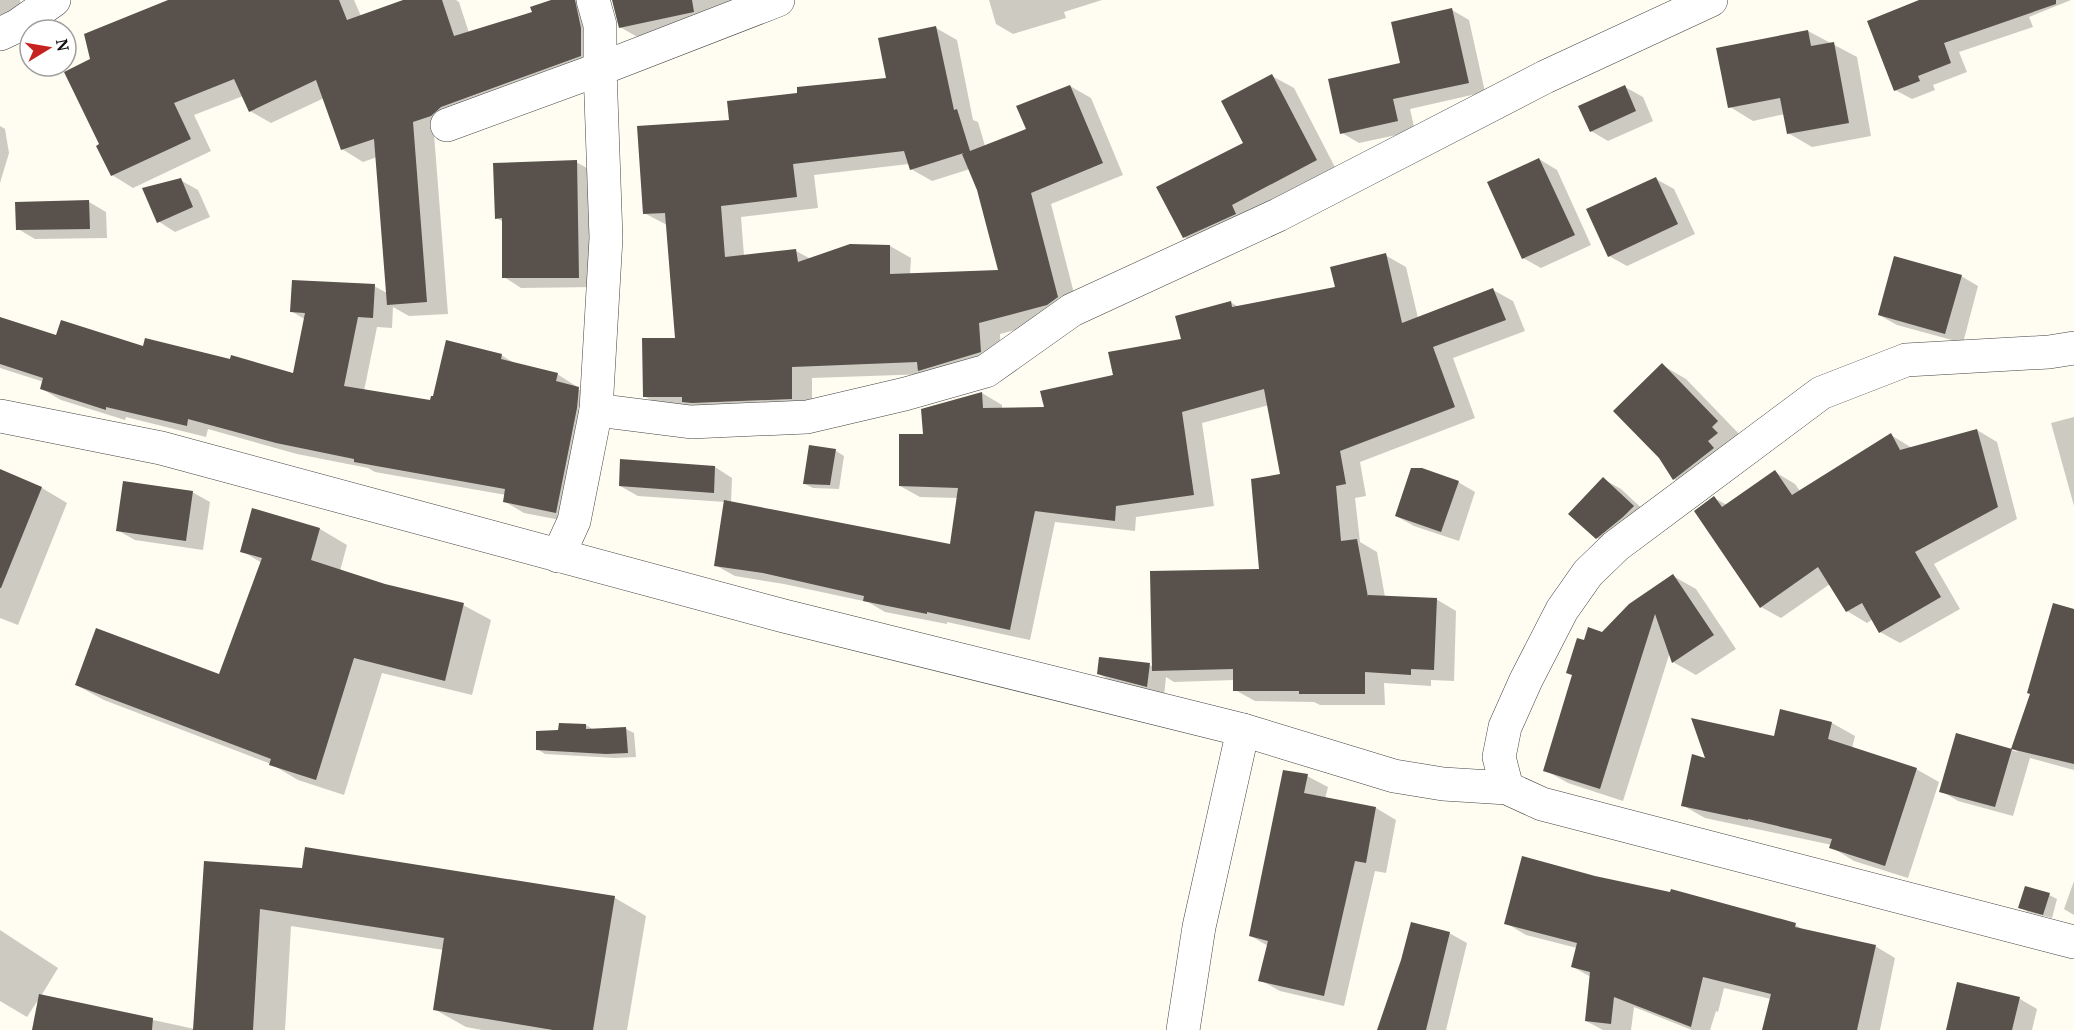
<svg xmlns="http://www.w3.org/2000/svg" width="2074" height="1030" font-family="'PT Serif',serif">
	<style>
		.shadow { fill: #0003; fill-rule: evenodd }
		.building { fill: #59514b; fill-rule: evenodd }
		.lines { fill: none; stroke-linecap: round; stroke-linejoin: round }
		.minor-casing { stroke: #424242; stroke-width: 34 }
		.minor { stroke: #fff; stroke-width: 33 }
	</style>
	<rect width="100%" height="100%" fill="#fffdf2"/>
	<!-- shadow -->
	<g class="shadow">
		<path d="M 0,0 L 20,0 L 25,25 L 0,46 Z"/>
		<path d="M 172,0 L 354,0 L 361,16 L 407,0 L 456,0 L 459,2 L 469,33 L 534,13 L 556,0 L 600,0 L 602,68 L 434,134 L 448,314 L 409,316 L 393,307 L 392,328 L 377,327 L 364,391 L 431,402 L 501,355 L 516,364 L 557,374 L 576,386 L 576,388 L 598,400 L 576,523 L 524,513 L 504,501 L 506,495 L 375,472 L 368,468 L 297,454 L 208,429 L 206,437 L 126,417 L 125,420 L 61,400 L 42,389 L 44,382 L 0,368 L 0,318 L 57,337 L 144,348 L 294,375 L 306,320 L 291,311 L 374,286 L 387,293 L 377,157 L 363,162 L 342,149 L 324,98 L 271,123 L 250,111 L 243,96 L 194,115 L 211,151 L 133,188 L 112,175 L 101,145 L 92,60 Z"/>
		<path d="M 614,0 L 768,0 L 641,39 L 620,27 Z"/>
		<path d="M 989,0 L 1102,0 L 1064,12 L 1066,18 L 1013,34 L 996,24 Z"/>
		<path d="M 1922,0 L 2071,0 L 2029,17 L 2033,27 L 1959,52 L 1967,72 L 1933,85 L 1935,90 L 1912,99 L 1895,90 Z"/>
		<path d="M 1452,10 L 1469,20 L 1485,92 L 1410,109 L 1415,131 L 1359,143 L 1342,133 Z"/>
		<path d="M 936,28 L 957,40 L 973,120 L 978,122 L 985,146 L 1028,129 L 1070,86 L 1091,98 L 1123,175 L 1051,204 L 1078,309 L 1068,316 L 1000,334 L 1001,363 L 927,374 L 812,378 L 812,410 L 665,408 L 644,396 L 676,340 L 667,225 L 644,213 L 731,122 L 799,95 L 888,80 ZM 909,164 L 911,169 L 932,181 L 970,169 L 978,189 L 1000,271 L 910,274 L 911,258 L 890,246 L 811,259 L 796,251 L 744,256 L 741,217 L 818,208 L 814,175 Z"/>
		<path d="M 1808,31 L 1857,57 L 1871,136 L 1812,147 L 1788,133 L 1785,114 L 1753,121 L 1730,107 Z"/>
		<path d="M 1272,76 L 1294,88 L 1338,173 L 1206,250 L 1184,237 L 1245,143 Z"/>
		<path d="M 1625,87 L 1643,97 L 1653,121 L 1608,141 L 1591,131 Z"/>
		<path d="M 0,126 L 5,129 L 9,153 L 0,183 Z"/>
		<path d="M 1539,159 L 1557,170 L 1591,245 L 1541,268 L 1523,258 Z"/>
		<path d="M 576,162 L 594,172 L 596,287 L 521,288 L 504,277 L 503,222 L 497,218 Z"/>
		<path d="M 1656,179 L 1674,189 L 1695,234 L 1627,266 L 1609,256 Z"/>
		<path d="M 180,180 L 198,190 L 210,217 L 175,232 L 158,221 Z"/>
		<path d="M 89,202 L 106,212 L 107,238 L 35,239 L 18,229 Z"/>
		<path d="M 1385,255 L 1406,267 L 1418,318 L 1493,290 L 1513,301 L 1525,331 L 1453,358 L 1475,418 L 1360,462 L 1366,496 L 1355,498 L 1360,542 L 1377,552 L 1385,597 L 1436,599 L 1456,611 L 1454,681 L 1431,680 L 1431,686 L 1384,683 L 1385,705 L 1320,705 L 1314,702 L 1255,701 L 1235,690 L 1235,680 L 1174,682 L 1166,677 L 1164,696 L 1116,684 L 1099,674 L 1149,665 L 1154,667 L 1260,570 L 1282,475 L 1269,405 L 1202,423 L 1214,506 L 1136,517 L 1135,531 L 1055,522 L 1030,640 L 947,622 L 947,624 L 885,612 L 868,602 L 784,584 L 735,576 L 715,565 L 725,502 L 638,496 L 620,486 L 715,467 L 732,478 L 731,503 L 951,546 L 958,498 L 920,497 L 900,486 L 924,436 L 982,393 L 1002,405 L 1002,409 L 1045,409 L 1183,340 L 1230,302 L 1239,307 L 1337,288 Z"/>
		<path d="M 1961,276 L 1978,286 L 1963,343 L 1897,325 L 1879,315 Z"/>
		<path d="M 1662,365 L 1686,379 L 1741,436 L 1697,493 L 1674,479 Z"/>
		<path d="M 2074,417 L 2074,506 L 2051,423 Z"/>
		<path d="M 1977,430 L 1997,442 L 2017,519 L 1934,564 L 1960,609 L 1900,643 L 1880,632 L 1873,619 L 1867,623 L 1847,611 L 1830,584 L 1781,618 L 1761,607 L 1714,498 L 1727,505 L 1775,472 L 1795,484 L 1800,491 L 1891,435 L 1912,448 Z"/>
		<path d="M 811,447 L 836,451 L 844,456 L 839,489 L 813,488 L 805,484 Z"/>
		<path d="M 0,471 L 42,488 L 67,503 L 18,625 L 0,618 Z"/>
		<path d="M 1603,479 L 1621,489 L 1650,516 L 1614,548 L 1597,538 Z"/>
		<path d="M 1458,482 L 1475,492 L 1459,541 L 1414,526 L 1396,516 Z"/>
		<path d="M 192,492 L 210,502 L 203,550 L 135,540 L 117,530 Z"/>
		<path d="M 253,510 L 320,529 L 347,545 L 340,571 L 384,585 L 463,605 L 491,620 L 472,695 L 382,673 L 344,795 L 298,780 L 271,764 L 104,700 L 76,685 L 220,676 L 262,563 L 242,551 Z"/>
		<path d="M 1673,576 L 1696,589 L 1736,649 L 1696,675 L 1673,662 L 1670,652 L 1623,801 L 1568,783 L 1545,770 L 1585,641 L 1602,634 Z"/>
		<path d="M 2074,611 L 2074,770 L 2030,758 L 2013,816 L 1958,801 L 1941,791 L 1957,735 L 2018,752 L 2013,748 Z"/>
		<path d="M 1781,711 L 1832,723 L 1855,736 L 1852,748 L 1916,769 L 1939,782 L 1908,878 L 1854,861 L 1831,847 L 1832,845 L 1705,818 L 1682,805 L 1708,760 L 1775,738 Z"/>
		<path d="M 586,725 L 594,730 L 626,729 L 634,733 L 636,757 L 615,758 L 545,754 L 537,749 Z"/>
		<path d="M 1307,776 L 1328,787 L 1325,799 L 1376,808 L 1396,820 L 1386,873 L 1375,871 L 1344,1006 L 1280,991 L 1260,980 L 1268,946 L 1251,936 Z"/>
		<path d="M 206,863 L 615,898 L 646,916 L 627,1030 L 482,1030 L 466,1027 L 434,1009 L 444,950 L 291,926 L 285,1030 L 33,1030 L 40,997 L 27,1017 L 0,1001 L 0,930 L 58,968 L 41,996 L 195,1029 Z"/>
		<path d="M 1595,877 L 1795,925 L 1806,931 L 1875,946 L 1895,958 L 1880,1030 L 1764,1030 L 1771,999 L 1724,988 L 1718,1012 L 1716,1011 L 1710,1030 L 1692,1030 L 1634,1007 L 1631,1030 L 1603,1030 L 1586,1021 L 1591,977 L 1573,967 L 1577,948 L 1526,935 L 1506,923 Z"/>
		<path d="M 2074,881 L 2074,915 L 2064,909 Z"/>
		<path d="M 2049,895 L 2057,899 L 2052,918 L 2028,912 L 2020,907 Z"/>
		<path d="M 1449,933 L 1467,943 L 1446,1030 L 1378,1030 Z"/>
		<path d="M 1958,984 L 2020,999 L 2037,1009 L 2032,1030 L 1947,1030 Z"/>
	</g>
	<!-- building -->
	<g class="building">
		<path d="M 168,0 L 339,0 L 347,20 L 403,0 L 442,0 L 454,36 L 532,12 L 530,7 L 551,0 L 575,0 L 581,28 L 581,56 L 441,107 L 431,116 L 413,122 L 427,302 L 387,305 L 374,139 L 341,150 L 316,80 L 249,112 L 234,79 L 174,103 L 191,139 L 111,176 L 96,146 L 99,144 L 64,72 L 90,59 L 84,34 Z"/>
		<path d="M 612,0 L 692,0 L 694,12 L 619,28 Z"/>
		<path d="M 1919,0 L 2056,0 L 2056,4 L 1944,43 L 1951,63 L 1918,76 L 1920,81 L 1894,91 L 1867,21 Z"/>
		<path d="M 1452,8 L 1469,83 L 1393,99 L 1398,121 L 1340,134 L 1328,79 L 1400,63 L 1391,22 Z"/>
		<path d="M 936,26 L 954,110 L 957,109 L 970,151 L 1026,129 L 1016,106 L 1070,85 L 1103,163 L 1031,193 L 1058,297 L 1047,305 L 979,323 L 981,352 L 918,371 L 917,362 L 792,367 L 792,399 L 692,403 L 682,402 L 682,397 L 643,397 L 642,338 L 675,338 L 665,213 L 643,214 L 637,126 L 729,120 L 727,101 L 797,93 L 797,87 L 886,78 L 878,38 ZM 904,151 L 910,170 L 964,153 L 962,154 L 977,190 L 998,270 L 890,274 L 890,245 L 850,244 L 798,262 L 796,249 L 725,257 L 721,206 L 797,197 L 793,164 Z"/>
		<path d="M 1808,30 L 1811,46 L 1834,42 L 1849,123 L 1787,134 L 1780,98 L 1728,108 L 1716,48 Z"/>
		<path d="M 1272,74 L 1317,160 L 1232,205 L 1236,214 L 1183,238 L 1156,187 L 1243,143 L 1221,101 Z"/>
		<path d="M 1625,85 L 1636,111 L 1590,132 L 1578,106 Z"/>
		<path d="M 1539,158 L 1575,235 L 1522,259 L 1487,182 Z"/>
		<path d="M 577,160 L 579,278 L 502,278 L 502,218 L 495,219 L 493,163 Z"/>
		<path d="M 1656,177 L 1678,224 L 1608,257 L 1586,209 Z"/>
		<path d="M 181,178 L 193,207 L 157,223 L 142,188 Z"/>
		<path d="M 89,200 L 90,229 L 16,230 L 15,202 Z"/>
		<path d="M 1386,253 L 1402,323 L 1493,288 L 1506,320 L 1433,347 L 1455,407 L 1340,451 L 1346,484 L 1336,486 L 1341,541 L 1357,539 L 1368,597 L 1368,595 L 1437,598 L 1434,670 L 1411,669 L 1411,675 L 1365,672 L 1365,694 L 1299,694 L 1299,691 L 1233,691 L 1233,669 L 1152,671 L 1150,571 L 1259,569 L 1251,479 L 1280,474 L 1264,389 L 1182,412 L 1194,495 L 1116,506 L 1115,521 L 1035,511 L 1010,630 L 927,612 L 927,614 L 863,601 L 864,596 L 763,573 L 714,566 L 724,500 L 950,544 L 958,488 L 899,486 L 899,434 L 923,434 L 921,409 L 982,392 L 983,408 L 1044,407 L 1040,391 L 1113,375 L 1108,352 L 1181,339 L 1175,316 L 1231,301 L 1232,307 L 1335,287 L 1330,267 Z"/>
		<path d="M 1894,256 L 1962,275 L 1945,334 L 1878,315 Z"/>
		<path d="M 292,280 L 375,284 L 373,318 L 358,317 L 344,386 L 430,400 L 431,396 L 433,396 L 446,340 L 502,354 L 501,359 L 558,373 L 556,381 L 579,387 L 577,408 L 556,513 L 503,502 L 505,489 L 354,462 L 354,459 L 276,443 L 188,419 L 187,426 L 106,407 L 106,410 L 40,389 L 43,378 L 0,364 L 0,317 L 56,335 L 61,320 L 143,346 L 145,338 L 230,359 L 231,355 L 293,373 L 305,313 L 290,312 Z"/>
		<path d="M 1662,363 L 1718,421 L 1712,427 L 1718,433 L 1708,441 L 1714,448 L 1673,480 L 1659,458 L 1613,411 Z"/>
		<path d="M 1977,429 L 1998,507 L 1915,552 L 1941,597 L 1879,633 L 1862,603 L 1846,612 L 1818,567 L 1760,608 L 1694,511 L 1714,496 L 1722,507 L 1775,470 L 1792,495 L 1891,433 L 1900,450 Z"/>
		<path d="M 809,445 L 836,449 L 830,485 L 803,484 Z"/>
		<path d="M 620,459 L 715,466 L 714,493 L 619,486 Z"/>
		<path d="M 1411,468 L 1422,468 L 1459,481 L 1441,532 L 1395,516 Z"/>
		<path d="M 0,469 L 42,487 L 1,588 L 0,588 Z"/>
		<path d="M 1603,477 L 1634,506 L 1623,517 L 1596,539 L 1568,514 Z"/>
		<path d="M 123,481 L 193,491 L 186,541 L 116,531 Z"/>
		<path d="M 252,508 L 320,528 L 311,560 L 385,584 L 464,603 L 445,681 L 354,658 L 316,780 L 269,765 L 271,759 L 75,685 L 96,628 L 219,674 L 262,558 L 240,552 Z"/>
		<path d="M 1673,574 L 1714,635 L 1672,663 L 1655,614 L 1600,789 L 1543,771 L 1572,675 L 1566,673 L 1577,638 L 1584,640 L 1588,627 L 1602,632 L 1629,604 Z"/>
		<path d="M 2053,603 L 2074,609 L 2074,764 L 2011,749 L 2030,694 L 2027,693 Z"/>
		<path d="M 1099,657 L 1150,663 L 1147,687 L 1097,674 Z"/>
		<path d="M 1780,709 L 1832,722 L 1828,739 L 1917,768 L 1885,866 L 1829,848 L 1832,839 L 1748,819 L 1748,820 L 1681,806 L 1692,754 L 1705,758 L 1691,718 L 1774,736 Z"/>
		<path d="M 559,723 L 586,724 L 586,729 L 626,727 L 628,753 L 606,754 L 536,750 L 536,731 L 558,730 Z"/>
		<path d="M 1956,733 L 2012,749 L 1995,807 L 1939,792 Z"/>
		<path d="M 1283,770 L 1308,774 L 1304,793 L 1376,807 L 1366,863 L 1355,861 L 1324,996 L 1258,981 L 1268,941 L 1249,936 Z"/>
		<path d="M 305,847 L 615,896 L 593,1030 L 553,1030 L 433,1010 L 444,938 L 260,909 L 253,1030 L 193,1030 L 204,861 L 302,868 Z"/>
		<path d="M 1522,856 L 1595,876 L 1670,892 L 1671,889 L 1796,923 L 1795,927 L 1876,945 L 1857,1030 L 1762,1030 L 1771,994 L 1703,977 L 1691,1027 L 1614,997 L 1611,1024 L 1585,1021 L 1590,972 L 1571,967 L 1577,943 L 1504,924 Z"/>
		<path d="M 2025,886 L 2050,893 L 2043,915 L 2018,908 Z"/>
		<path d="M 1411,922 L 1450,932 L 1426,1030 L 1377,1030 L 1401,960 Z"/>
		<path d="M 1957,982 L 2020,997 L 2012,1030 L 1946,1030 Z"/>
		<path d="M 39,994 L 153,1018 L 152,1030 L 32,1030 Z"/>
	</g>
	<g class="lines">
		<defs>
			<g id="minor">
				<path d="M 0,34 L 17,26 L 54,0"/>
				<path d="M 447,125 L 600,69 L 778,0"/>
				<path d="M 596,410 L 691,422 L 807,417 L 905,394 L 986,371 L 1072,310 L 1278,215 L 1545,77 L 1711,0"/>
				<path d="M 0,416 L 161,448 L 784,616 L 1243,730 L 1394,776 L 1443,784 L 1507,788 L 1542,804 L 2074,942"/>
				<path d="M 558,556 L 574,521 L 596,410 L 606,238 L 600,69 L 600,25 L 593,0"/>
				<path d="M 1507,788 L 1499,757 L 1505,727 L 1526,680 L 1562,610 L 1588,573 L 1616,546 L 1821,393 L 1906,360 L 2049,352 L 2074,348"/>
				<path d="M 1183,1030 L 1199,927 L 1243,730"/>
			</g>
		</defs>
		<!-- minor casing -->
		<use href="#minor" class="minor-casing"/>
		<!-- minor -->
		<use href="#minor" class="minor"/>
	</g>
	<!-- north arrow -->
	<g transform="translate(48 48) rotate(79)"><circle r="28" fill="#ffffff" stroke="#9f9f9f" stroke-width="1.5"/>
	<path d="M0-4.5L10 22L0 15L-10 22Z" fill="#c62220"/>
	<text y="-9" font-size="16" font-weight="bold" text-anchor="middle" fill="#0f0f0f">N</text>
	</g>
</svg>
